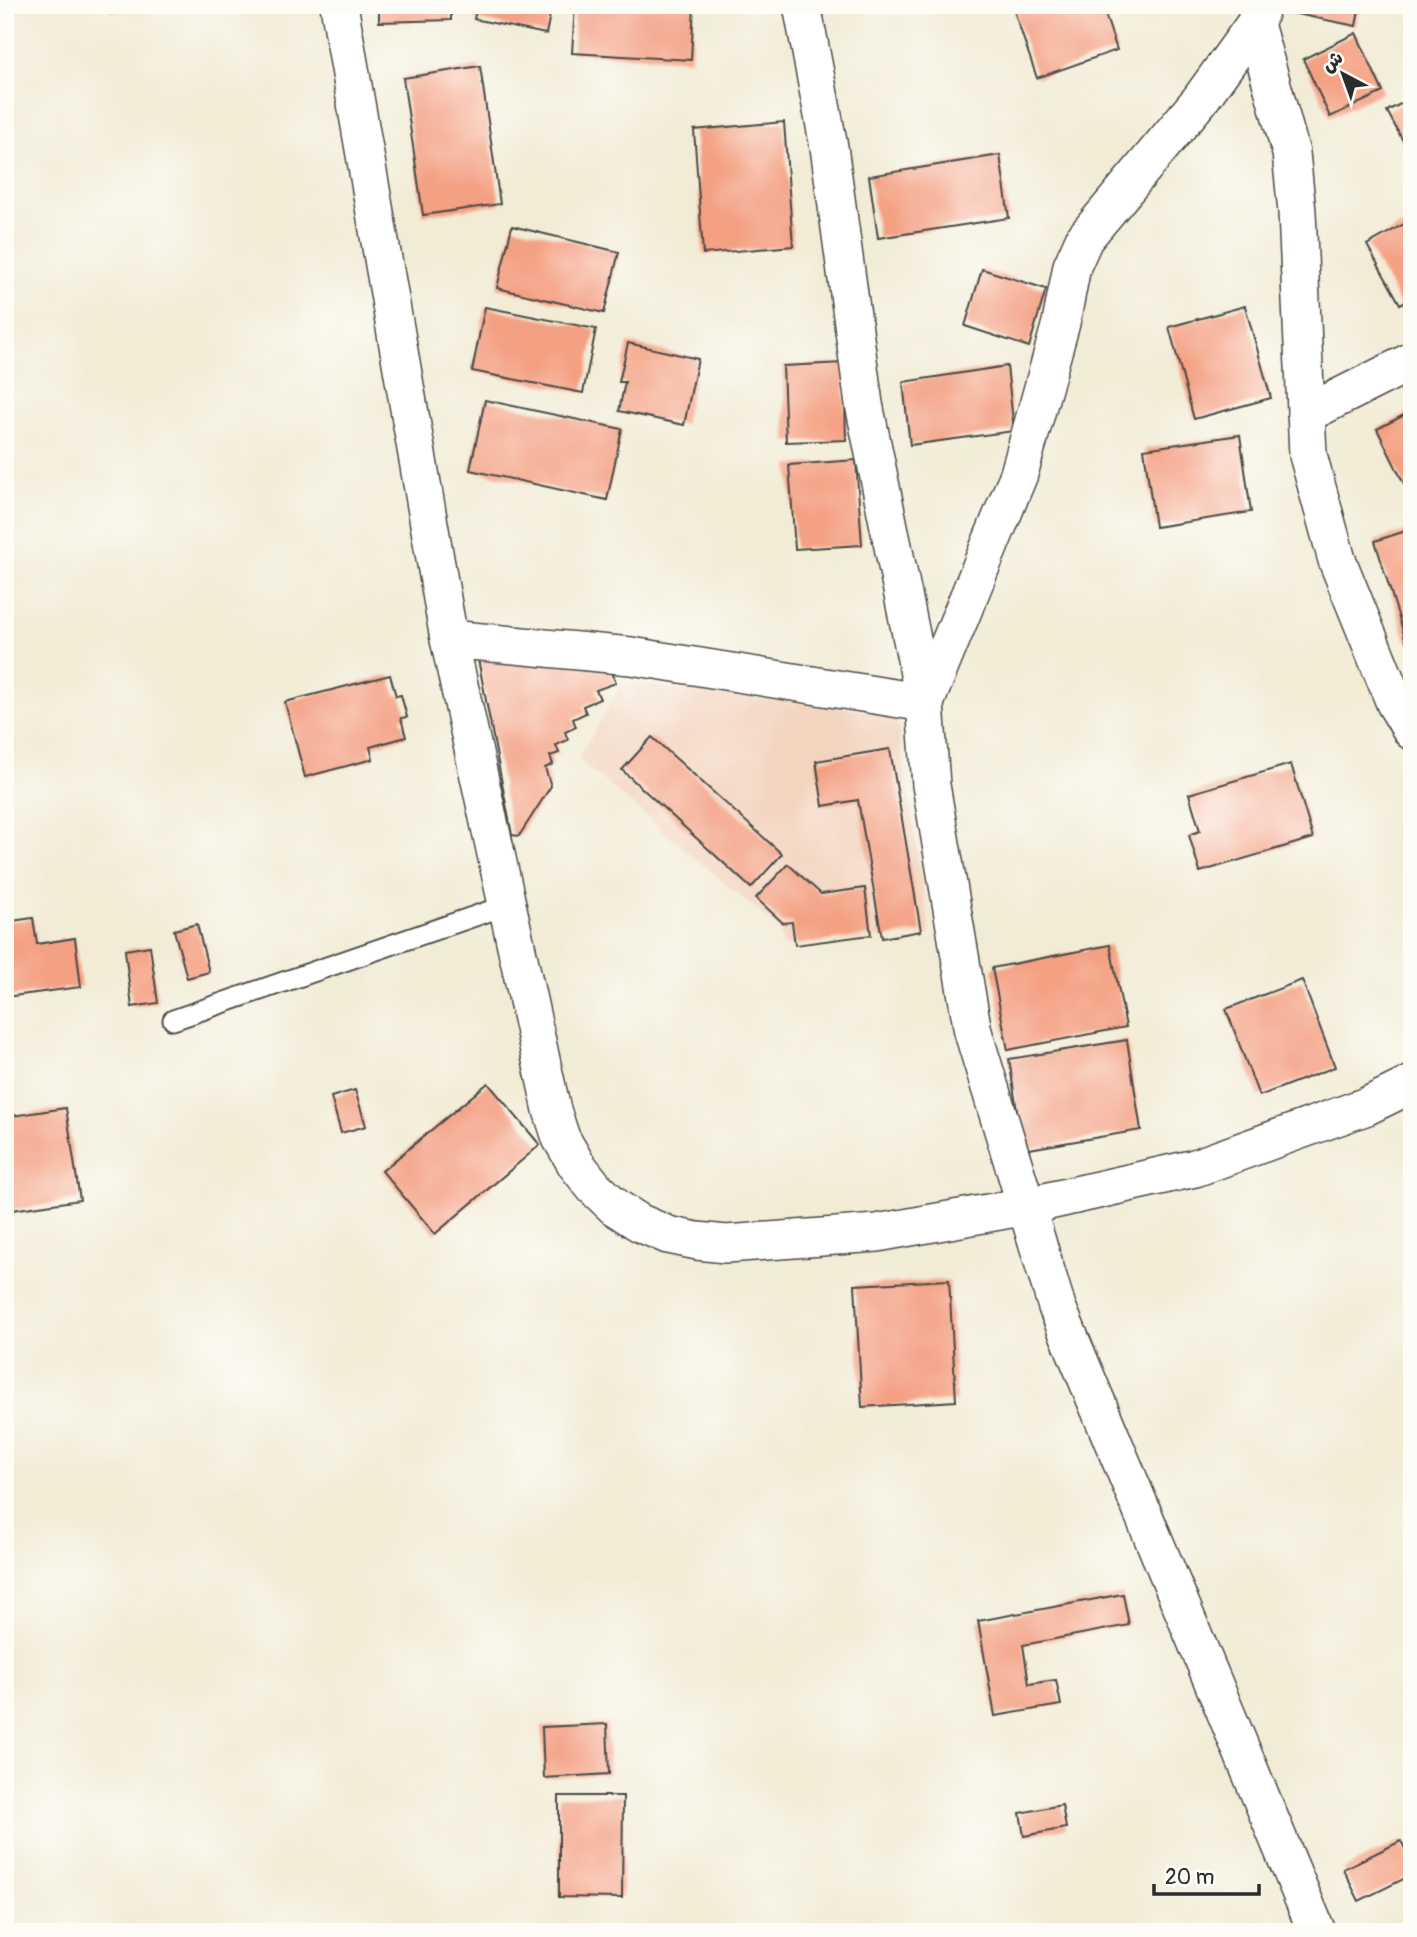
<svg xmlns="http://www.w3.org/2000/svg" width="1417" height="1937" font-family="Pangolin,'Playpen Sans Arabic',sans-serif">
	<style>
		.built { fill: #f3d4bf }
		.building { fill: #f4a083 }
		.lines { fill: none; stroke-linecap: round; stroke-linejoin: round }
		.lane-casing { stroke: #494845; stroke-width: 23 }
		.street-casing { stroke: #494845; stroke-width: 40 }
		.lane { stroke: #fff; stroke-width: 19 }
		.street { stroke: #fff; stroke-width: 37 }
	</style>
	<rect width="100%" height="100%" fill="#fdfcf7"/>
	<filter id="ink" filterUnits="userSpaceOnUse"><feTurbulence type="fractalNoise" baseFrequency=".0143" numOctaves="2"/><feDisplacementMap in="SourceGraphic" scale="14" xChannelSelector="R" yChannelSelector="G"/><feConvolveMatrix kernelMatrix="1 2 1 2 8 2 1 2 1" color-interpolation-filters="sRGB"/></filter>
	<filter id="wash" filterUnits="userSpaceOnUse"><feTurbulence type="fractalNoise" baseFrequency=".00686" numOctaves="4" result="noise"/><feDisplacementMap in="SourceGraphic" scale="28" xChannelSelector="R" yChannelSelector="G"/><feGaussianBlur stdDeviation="1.57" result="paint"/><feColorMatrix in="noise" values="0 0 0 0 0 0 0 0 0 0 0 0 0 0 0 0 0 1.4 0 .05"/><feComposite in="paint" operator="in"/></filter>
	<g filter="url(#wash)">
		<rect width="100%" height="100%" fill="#f2ecd6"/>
		<!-- built -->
		<path class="built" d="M 623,682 L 896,714 L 930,934 L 782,946 L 780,930 L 578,759 Z"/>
		<g id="blocks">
			<!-- building -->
			<g class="building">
				<path d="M 110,5 L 149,5 L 149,7 L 111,12 Z"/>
				<path d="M 379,5 L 451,5 L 451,20 L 379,22 Z"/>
				<path d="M 477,5 L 552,5 L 546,34 L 474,19 Z"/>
				<path d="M 575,5 L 694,5 L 691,60 L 572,53 Z"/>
				<path d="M 1012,5 L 1102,5 L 1117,50 L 1037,78 Z"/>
				<path d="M 1278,5 L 1360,5 L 1356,26 L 1277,10 Z"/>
				<path d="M 1356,33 L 1383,92 L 1330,117 L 1303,59 Z"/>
				<path d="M 480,66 L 500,204 L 423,215 L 403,78 Z"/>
				<path d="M 1412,98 L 1412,158 L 1387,111 Z"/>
				<path d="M 784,122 L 793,246 L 703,254 L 694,130 Z"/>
				<path d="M 1000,155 L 1009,218 L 878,238 L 869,176 Z"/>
				<path d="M 1404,224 L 1412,237 L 1412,297 L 1400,304 L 1367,245 Z"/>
				<path d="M 512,226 L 619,252 L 604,313 L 497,288 Z"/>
				<path d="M 982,269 L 1046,289 L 1029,347 L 965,326 Z"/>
				<path d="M 1245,306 L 1271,398 L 1194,419 L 1169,327 Z"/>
				<path d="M 485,307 L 596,329 L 583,393 L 472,371 Z"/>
				<path d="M 628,343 L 698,359 L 684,425 L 619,411 L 625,382 L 619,382 Z"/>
				<path d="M 844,363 L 846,440 L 786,442 L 783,366 Z"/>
				<path d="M 1007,366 L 1014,431 L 910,445 L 903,382 Z"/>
				<path d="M 485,400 L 622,429 L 607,500 L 470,470 Z"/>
				<path d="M 1412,411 L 1412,490 L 1408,492 L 1377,429 Z"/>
				<path d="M 1240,435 L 1251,512 L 1155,527 L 1144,449 Z"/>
				<path d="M 856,460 L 862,545 L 795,549 L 789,465 Z"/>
				<path d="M 1412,529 L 1412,639 L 1406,641 L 1375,541 Z"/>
				<path d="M 478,659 L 608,661 L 616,683 L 596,690 L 600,699 L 583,706 L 586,713 L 573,719 L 576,727 L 565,732 L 568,740 L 556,745 L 559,753 L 550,756 L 553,764 L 545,768 L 551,786 L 519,836 L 512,835 Z"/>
				<path d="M 390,675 L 396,696 L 401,695 L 407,717 L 401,718 L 406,737 L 370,747 L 373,759 L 305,777 L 285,702 Z"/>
				<path d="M 652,737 L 782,854 L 751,888 L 622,770 Z"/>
				<path d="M 890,749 L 921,931 L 882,938 L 858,800 L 823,806 L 816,761 Z"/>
				<path d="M 1291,764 L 1313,838 L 1200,872 L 1189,835 L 1200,831 L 1189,794 Z"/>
				<path d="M 788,864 L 821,894 L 865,888 L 871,935 L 795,945 L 792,922 L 783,923 L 756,898 Z"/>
				<path d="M 33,918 L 37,944 L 75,938 L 81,987 L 5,997 L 5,922 Z"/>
				<path d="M 197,924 L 209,972 L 187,978 L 174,930 Z"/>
				<path d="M 1110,945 L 1126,1027 L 1008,1050 L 992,968 Z"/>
				<path d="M 150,946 L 158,1003 L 132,1007 L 125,950 Z"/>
				<path d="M 1302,980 L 1335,1067 L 1259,1096 L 1226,1009 Z"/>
				<path d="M 1127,1040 L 1141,1130 L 1023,1150 L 1009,1059 Z"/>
				<path d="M 488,1083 L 540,1145 L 435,1234 L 382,1171 Z"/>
				<path d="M 355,1090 L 366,1126 L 341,1133 L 331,1097 Z"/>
				<path d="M 66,1108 L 80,1200 L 5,1211 L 5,1117 Z"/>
				<path d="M 949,1280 L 956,1401 L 862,1407 L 855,1285 Z"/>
				<path d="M 1123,1594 L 1129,1625 L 1023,1645 L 1029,1684 L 1056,1680 L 1061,1705 L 995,1716 L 978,1621 Z"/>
				<path d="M 607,1724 L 609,1774 L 544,1778 L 542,1727 Z"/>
				<path d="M 559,1796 L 623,1796 L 622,1898 L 559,1897 Z"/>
				<path d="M 1062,1805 L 1066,1828 L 1024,1836 L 1020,1813 Z"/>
				<path d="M 1401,1841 L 1412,1862 L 1412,1875 L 1359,1901 L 1343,1869 Z"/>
			</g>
		</g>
	</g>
	<g filter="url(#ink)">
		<use href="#blocks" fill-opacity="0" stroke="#494845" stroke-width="2"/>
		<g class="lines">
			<defs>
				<path id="lane" d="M 173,1020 L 507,905"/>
				<g id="street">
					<path d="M 339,5 L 449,639 L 552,1110 L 561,1138 L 576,1164 L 594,1187 L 615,1207 L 640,1223 L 668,1235 L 697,1241 L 726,1244 L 877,1233 L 1027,1206 L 1195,1168 L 1367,1106 L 1412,1084"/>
					<path d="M 1262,5 L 1255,24 L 1200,100 L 1084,239 L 1072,266 L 1061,323 L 1019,474 L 925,703 L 931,785 L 973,1032 L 1057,1307 L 1317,1932"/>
					<path d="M 1255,24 L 1291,153 L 1297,212 L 1308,455 L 1337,560 L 1395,703 L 1412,731"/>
					<path d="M 1306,414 L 1412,361"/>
					<path d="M 449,639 L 631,656 L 925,703 L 864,404 L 829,147 L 802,5"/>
				</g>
			</defs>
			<!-- lane casing -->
			<use href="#lane" class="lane-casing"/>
			<!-- street casing -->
			<use href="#street" class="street-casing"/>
			<!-- lane -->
			<use href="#lane" class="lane"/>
			<!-- street -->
			<use href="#street" class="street"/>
		</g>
	</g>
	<!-- margin -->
	<rect width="1417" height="1937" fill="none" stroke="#fdfcf7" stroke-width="28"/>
	<!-- north arrow -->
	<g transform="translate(1343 74) rotate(319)" stroke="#fdfcf7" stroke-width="5" paint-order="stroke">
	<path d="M0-5L12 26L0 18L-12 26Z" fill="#2b2b2b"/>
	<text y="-10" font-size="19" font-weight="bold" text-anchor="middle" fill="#2b2b2b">ش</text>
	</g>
	<!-- scale -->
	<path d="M1154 1884v10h105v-10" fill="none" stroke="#2b2b2b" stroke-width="3.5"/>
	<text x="1165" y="1884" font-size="21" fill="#2b2b2b" stroke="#fdfcf7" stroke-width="5" paint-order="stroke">20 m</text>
</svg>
